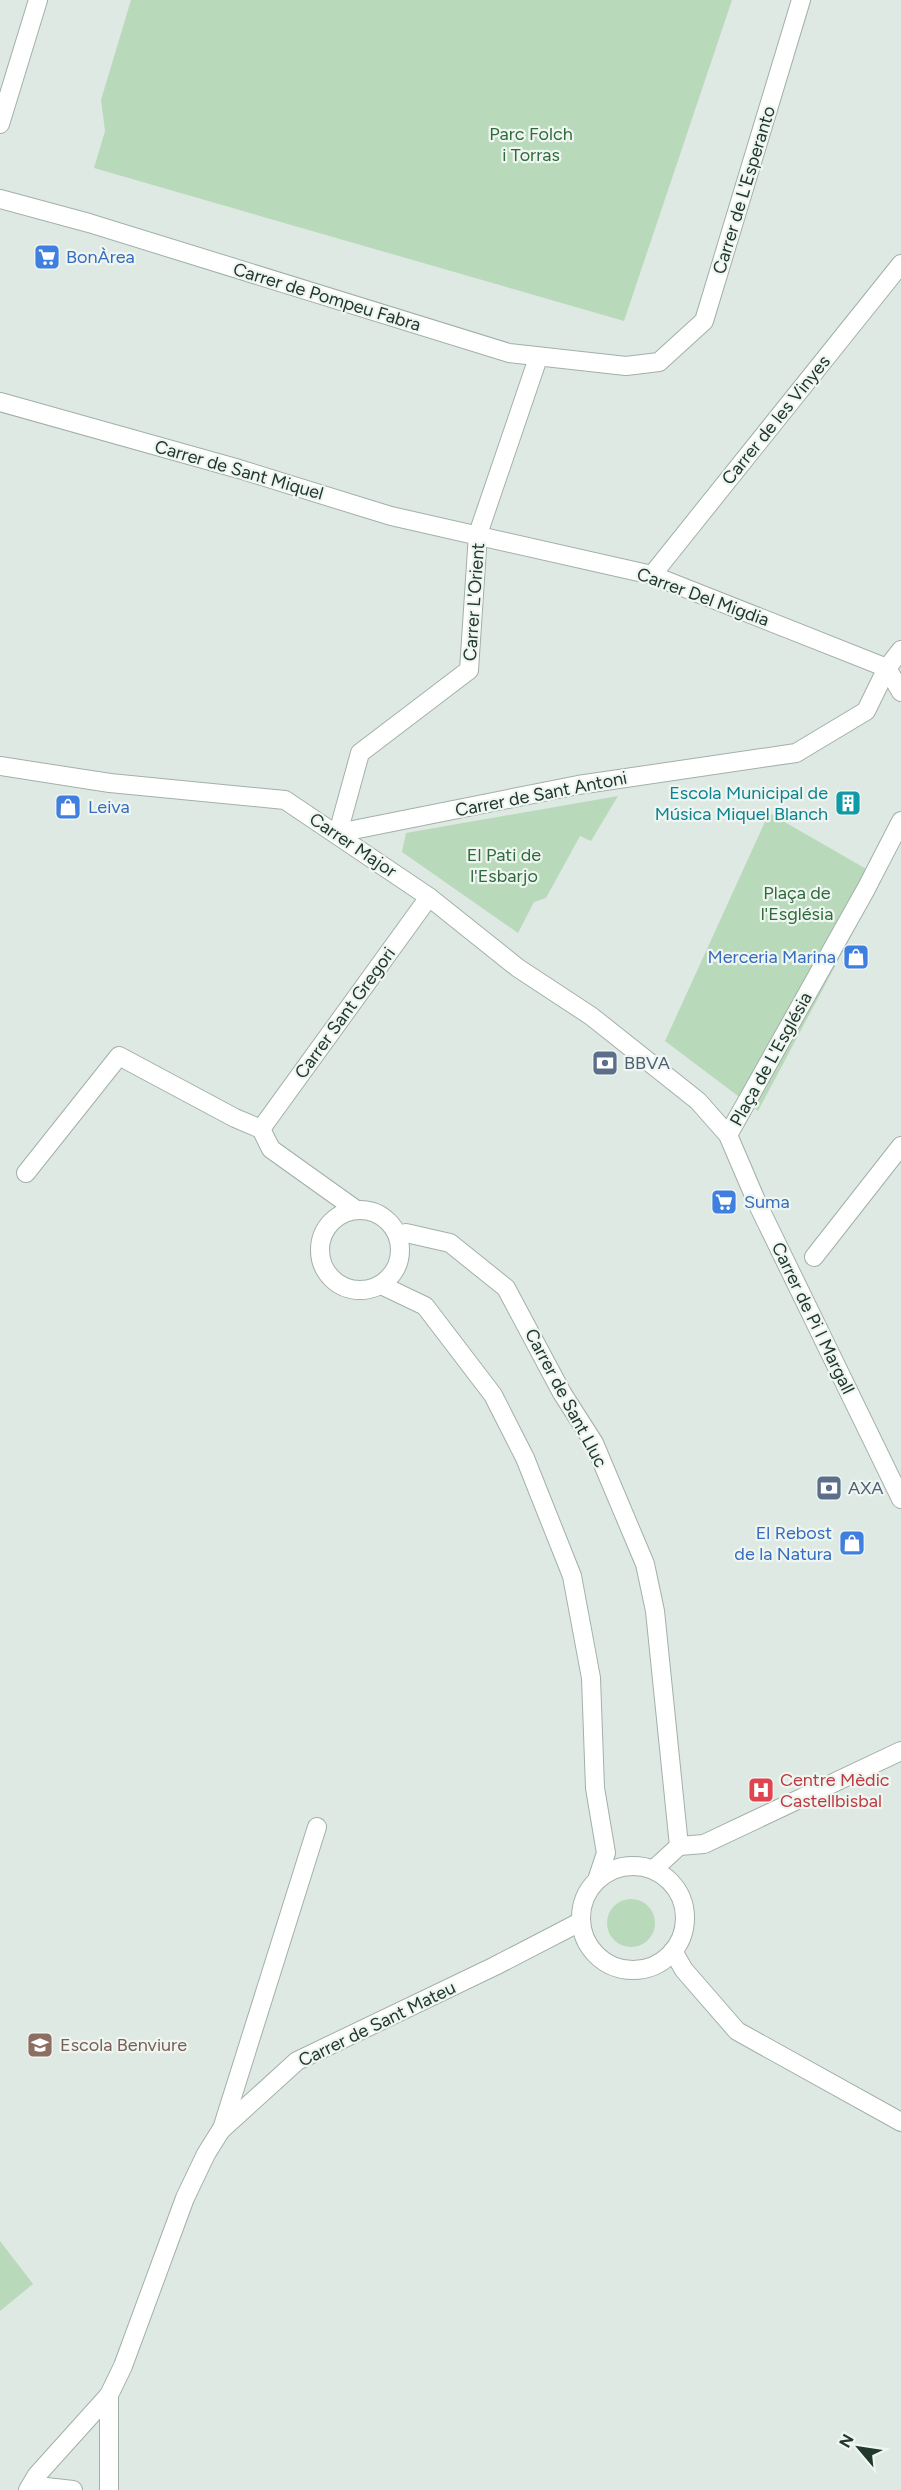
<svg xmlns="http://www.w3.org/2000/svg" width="901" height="2490" font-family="Figtree,sans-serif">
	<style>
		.green { fill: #b9d9bb }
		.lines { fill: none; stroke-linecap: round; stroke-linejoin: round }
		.minor-casing { stroke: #a2b0a9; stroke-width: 20 }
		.minor { stroke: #fff; stroke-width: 18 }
		.labels { text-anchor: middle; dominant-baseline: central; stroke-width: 4.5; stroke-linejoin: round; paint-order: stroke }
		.park-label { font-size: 18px; fill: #2f6b3a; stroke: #eff6f1 }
		.street-label { font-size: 18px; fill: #21382d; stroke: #eff6f1 }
		.shop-label { font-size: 18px; fill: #366cbe; stroke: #eff6f1; text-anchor: start }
		.culture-label { font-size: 18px; fill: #0d838f; stroke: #eff6f1; text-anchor: end }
		.service-label { font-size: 18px; fill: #4e5e75; stroke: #eff6f1; text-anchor: start }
		.health-label { font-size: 18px; fill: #be3a42; stroke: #eff6f1; text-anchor: start }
		.education-label { font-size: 18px; fill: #785e54; stroke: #eff6f1; text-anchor: start }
	</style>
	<rect width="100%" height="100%" fill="#dfe9e3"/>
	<!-- green -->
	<g class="green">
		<path d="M 131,0 L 732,0 L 624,321 L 94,168 L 105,131 L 101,100 Z"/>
		<path d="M 618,796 L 591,841 L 580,836 L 546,898 L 534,902 L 518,933 L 402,852 L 406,833 Z"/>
		<path d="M 769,813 L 882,878 L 758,1111 L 665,1041 Z"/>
		<circle cx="631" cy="1923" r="24"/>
		<path d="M 0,2241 L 33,2284 L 0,2311 Z"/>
	</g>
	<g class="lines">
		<defs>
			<g id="minor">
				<path d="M 0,124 L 38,0"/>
				<path d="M 0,199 L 89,223 L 509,353 L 626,366 L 659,362 L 704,321 L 801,0"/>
				<path d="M 0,402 L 239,469 L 391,516 L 652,575 L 887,668"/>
				<path d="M 652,575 L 901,264"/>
				<path d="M 887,668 L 901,692"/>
				<path d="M 0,766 L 110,783 L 285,800 L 429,897 L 518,968 L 591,1016 L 698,1101 L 728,1135 L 758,1205 L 901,1499"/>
				<path d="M 338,833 L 578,785 L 796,753 L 866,711 L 887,668 L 901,650"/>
				<path d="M 338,833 L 360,753 L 469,670 L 478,534 L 538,358"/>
				<path d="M 261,1129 L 429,897"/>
				<path d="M 728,1135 L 866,889 L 901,821"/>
				<path d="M 26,1173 L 119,1056 L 235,1118 L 261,1129 L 271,1149 L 355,1209"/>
				<circle cx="360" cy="1250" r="40"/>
				<path d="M 399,1235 L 406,1233 L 450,1243 L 506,1288 L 562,1393 L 594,1443 L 645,1564 L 655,1611 L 679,1846"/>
				<path d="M 814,1257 L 901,1146"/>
				<path d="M 381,1285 L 425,1306 L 493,1395 L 525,1458 L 572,1576 L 591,1678 L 595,1788 L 606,1853 L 598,1877"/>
				<path d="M 679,1846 L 704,1844 L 901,1751"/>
				<circle cx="633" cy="1918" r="52"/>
				<path d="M 654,1869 L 679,1846"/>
				<path d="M 673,1951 L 684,1970 L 737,2031 L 901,2122"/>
				<path d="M 222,2129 L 317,1827"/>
				<path d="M 28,2490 L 37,2475 L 109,2395 L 123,2366 L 185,2198 L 206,2154 L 221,2130 L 297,2061 L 495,1966 L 580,1922"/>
				<path d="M 38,2490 L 46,2487 L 73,2490"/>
				<path d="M 109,2490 L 109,2395"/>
			</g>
		</defs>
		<!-- minor casing -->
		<use href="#minor" class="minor-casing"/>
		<!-- minor -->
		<use href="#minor" class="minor"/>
	</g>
	<!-- icons -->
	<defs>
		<symbol id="supermarket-square" viewBox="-11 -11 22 22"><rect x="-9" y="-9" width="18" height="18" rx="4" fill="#3f7fe0" stroke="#eff6f1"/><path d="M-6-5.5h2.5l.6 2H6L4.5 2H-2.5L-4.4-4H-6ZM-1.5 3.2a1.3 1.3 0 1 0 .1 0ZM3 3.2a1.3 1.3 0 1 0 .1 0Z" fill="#fff"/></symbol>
		<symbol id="building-square" viewBox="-11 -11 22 22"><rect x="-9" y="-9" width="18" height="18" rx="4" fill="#0f9aa8" stroke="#eff6f1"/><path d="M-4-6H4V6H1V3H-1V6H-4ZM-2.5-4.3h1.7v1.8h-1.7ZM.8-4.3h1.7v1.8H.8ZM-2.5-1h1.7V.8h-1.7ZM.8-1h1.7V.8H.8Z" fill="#fff"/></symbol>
		<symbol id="shop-square" viewBox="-11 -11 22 22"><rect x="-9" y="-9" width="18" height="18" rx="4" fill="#3f7fe0" stroke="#eff6f1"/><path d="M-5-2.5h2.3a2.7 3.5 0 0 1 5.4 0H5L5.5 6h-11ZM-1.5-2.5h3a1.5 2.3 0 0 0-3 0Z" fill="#fff"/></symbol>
		<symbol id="bank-square" viewBox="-11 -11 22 22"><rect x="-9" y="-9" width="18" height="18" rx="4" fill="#5c6f8a" stroke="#eff6f1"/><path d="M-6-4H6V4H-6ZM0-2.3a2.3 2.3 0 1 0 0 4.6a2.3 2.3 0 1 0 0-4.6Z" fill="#fff"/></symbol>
		<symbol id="hospital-square" viewBox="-11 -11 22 22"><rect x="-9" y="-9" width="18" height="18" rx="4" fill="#e0444e" stroke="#eff6f1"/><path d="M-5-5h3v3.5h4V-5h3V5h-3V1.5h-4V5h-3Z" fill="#fff"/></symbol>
		<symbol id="school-square" viewBox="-11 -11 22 22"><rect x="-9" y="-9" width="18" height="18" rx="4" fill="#8d6e63" stroke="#eff6f1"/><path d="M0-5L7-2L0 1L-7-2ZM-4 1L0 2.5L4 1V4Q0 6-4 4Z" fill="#fff"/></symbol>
	</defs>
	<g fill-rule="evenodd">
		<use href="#supermarket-square" x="32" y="242" width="30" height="30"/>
		<use href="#building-square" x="833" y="788" width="30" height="30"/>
		<use href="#shop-square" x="53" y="792" width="30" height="30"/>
		<use href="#shop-square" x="841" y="942" width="30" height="30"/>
		<use href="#bank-square" x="590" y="1048" width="30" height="30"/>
		<use href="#supermarket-square" x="709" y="1187" width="30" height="30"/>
		<use href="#bank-square" x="814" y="1473" width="30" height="30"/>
		<use href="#shop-square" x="837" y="1528" width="30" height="30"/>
		<use href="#hospital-square" x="746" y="1775" width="30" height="30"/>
		<use href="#school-square" x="25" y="2030" width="30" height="30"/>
	</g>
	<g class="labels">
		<!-- park labels -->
		<g class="park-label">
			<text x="531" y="134">Parc Folch<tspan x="531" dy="21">i Torras</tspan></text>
			<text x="504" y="855">El Pati de<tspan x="504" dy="21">l'Esbarjo</tspan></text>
			<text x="797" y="893">Plaça de<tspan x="797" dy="21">l'Església</tspan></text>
		</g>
		<!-- street labels -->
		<g class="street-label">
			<text transform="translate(744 190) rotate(-73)">Carrer de L'Esperanto</text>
			<text transform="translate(327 297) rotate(17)">Carrer de Pompeu Fabra</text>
			<text transform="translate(776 420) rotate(-51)">Carrer de les Vinyes</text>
			<text transform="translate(239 470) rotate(16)">Carrer de Sant Miquel</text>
			<text transform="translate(703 597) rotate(20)">Carrer Del Migdia</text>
			<text transform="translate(474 602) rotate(-86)">Carrer L'Orient</text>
			<text transform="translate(541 794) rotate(-11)">Carrer de Sant Antoni</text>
			<text transform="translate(353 845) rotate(34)">Carrer Major</text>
			<text transform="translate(345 1013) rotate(-54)">Carrer Sant Gregori</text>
			<text transform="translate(771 1059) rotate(-61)">Plaça de L'Església</text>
			<text transform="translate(813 1318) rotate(64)">Carrer de Pi I Margall</text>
			<text transform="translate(566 1398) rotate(62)">Carrer de Sant Lluc</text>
			<text transform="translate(377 2024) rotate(-26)">Carrer de Sant Mateu</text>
		</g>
		<!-- shop labels -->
		<g class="shop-label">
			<text x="66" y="257">BonÀrea</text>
			<text x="88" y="807">Leiva</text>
			<text x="836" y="957" text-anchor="end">Merceria Marina</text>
			<text x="744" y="1202">Suma</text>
			<text x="832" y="1533" text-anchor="end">El Rebost<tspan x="832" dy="21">de la Natura</tspan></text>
		</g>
		<!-- culture labels -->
		<g class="culture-label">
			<text x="828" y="793">Escola Municipal de<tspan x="828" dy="21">Música Miquel Blanch</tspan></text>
		</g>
		<!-- service labels -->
		<g class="service-label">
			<text x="624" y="1063">BBVA</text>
			<text x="848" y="1488">AXA</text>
		</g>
		<!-- health labels -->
		<g class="health-label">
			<text x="780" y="1780">Centre Mèdic<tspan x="780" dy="21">Castellbisbal</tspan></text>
		</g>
		<!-- education labels -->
		<g class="education-label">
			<text x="60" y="2045">Escola Benviure</text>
		</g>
	</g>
	<!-- north arrow -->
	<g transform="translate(859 2448) rotate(299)" stroke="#eff6f1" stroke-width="4.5" paint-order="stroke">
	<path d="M0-4.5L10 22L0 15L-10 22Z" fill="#21382d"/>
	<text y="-9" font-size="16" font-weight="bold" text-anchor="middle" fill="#21382d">N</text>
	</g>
</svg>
